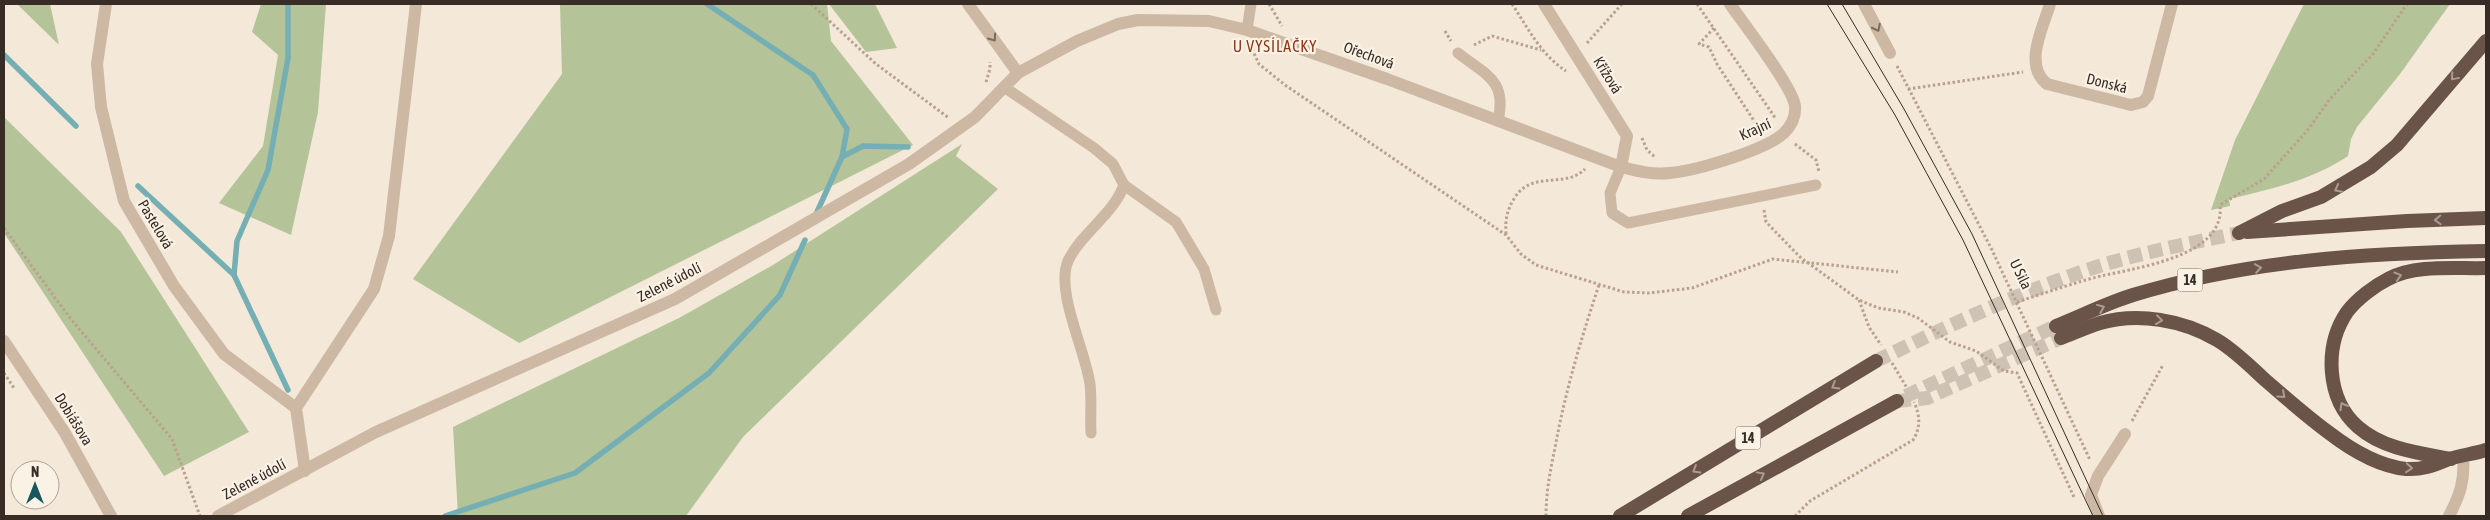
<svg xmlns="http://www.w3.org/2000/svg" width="2490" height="520" font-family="'Asap Condensed',sans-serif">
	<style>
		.green { fill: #b4c498 }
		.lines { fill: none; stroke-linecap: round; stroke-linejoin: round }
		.stream { stroke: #76afb3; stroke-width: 5.5 }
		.trunk-tunnel { stroke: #cec2b5; stroke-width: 14; stroke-dasharray: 14 7; stroke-linecap: butt }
		.path { stroke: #b9a18e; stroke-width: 3; stroke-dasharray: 2.5 2.5; stroke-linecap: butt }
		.service { stroke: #cdb8a4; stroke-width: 11 }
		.minor { stroke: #cdb8a4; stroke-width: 12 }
		.tertiary { stroke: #cdb8a4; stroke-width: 12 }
		.trunk { stroke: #6a544a; stroke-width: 14 }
		.tram { stroke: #382c26; stroke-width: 1 }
		.oneway { stroke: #7b6b5f }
		.oneway2 { stroke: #ab9b90 }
		.labels { text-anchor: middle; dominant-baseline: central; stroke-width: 4.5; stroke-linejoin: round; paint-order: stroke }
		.shield { fill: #fbf2e6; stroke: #726760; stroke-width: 1 }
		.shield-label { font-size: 14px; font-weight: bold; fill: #382c26 }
		.street-label { font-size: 15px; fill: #382c26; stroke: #fbf2e6 }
		.neighbourhood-label { font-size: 16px; letter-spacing: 1px; fill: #8e3718; stroke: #fbf2e6 }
	</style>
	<rect width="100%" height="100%" fill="#f4e8d9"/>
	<!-- green -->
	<g class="green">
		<path d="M 17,4 L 50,4 L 59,45 Z"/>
		<path d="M 261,4 L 326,4 L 318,112 L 291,235 L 219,203 L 263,146 L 278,55 L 252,32 Z"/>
		<path d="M 560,4 L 827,4 L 831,41 L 913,145 L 519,343 L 413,279 L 562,74 Z"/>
		<path d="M 829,4 L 875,4 L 897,48 L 866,52 Z"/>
		<path d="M 2304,4 L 2450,4 L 2400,74 L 2357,127 L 2351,139 L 2348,156 C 2312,180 2272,189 2229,199 L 2230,206 L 2211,210 L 2235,140 Z"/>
		<path d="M 4,117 L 121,232 L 249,432 L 164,476 L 4,233 Z"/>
		<path d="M 962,144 L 956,156 L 998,189 L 743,437 L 686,516 L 458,516 L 453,427 L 679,318 L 773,265 Z"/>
	</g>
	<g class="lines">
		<!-- stream -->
		<g class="stream">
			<path d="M 288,4 L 288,58 L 268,170 L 237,241 L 234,275 L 288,390"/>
			<path d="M 707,4 L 813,75 L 847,129 L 842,157"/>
			<path d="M 4,55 L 76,126"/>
			<path d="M 138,186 L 234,275"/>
			<path d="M 817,212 L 842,157 L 863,146 L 908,147"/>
			<path d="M 445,516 L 575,473 L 709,373 L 780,295 L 805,240"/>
		</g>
		<!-- trunk-tunnel -->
		<g class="trunk-tunnel">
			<path d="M 1876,361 C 1948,326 2020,292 2096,267 C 2143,252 2191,243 2239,233"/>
			<path d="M 1906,396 L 2056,326"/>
			<path d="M 1897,401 L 1927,398 L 2061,338"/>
		</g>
		<!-- path -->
		<g class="path">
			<path d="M 811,4 L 876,64 L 949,118"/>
			<path d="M 1269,4 L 1282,26"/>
			<path d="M 1512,4 C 1528,28 1541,55 1566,71"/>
			<path d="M 1697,4 L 1776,119"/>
			<path d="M 1714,28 L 1699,44 L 1709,47 L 1717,64 L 1760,130"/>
			<path d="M 1445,31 L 1451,41"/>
			<path d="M 1587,43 L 1622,4"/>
			<path d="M 1474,45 L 1492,36 L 1541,50"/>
			<path d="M 1252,49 L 1259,64 L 1285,85 L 1506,235 L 1521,254 L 1536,265 L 1624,292 L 1649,293 L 1692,288 L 1773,259 L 1898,272"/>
			<path d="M 1897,66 L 1992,250 L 2090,460"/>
			<path d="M 986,82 L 990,69 L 990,62"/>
			<path d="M 1908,89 L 2023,72"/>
			<path d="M 1642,138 L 1647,150 L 1655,157"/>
			<path d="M 1795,144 L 1816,160 L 1819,172"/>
			<path d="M 1764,210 L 1766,222 L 1800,257 L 1859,300 L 1878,308 L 1904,312 L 1918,318 L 1950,342 L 1976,351 L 2004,371 L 2017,373 L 2074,497"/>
			<path d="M 4,228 L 70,318 L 172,439 L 200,516"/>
			<path d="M 1506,234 C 1505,219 1507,210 1515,197 C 1533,170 1565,189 1585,169"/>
			<path d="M 1859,300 L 1869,327 L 1881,345"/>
			<path d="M 2017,302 C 2042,294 2067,285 2093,278 C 2130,268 2226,259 2220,205 L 2264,179 L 2307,131 L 2330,99 L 2373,54 L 2407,4"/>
			<path d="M 1892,363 L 1907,388"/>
			<path d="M 4,373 L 14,388"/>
			<path d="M 2132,421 L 2163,365"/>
			<path d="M 1546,516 C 1546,493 1550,471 1555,448 C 1565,392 1581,339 1599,285"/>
			<path d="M 1795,516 L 1810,501 L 1913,440 C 1921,428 1920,415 1914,402"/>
		</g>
		<!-- service -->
		<g class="service">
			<path d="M 1247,30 L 1251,4"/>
			<path d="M 1458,53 C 1487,76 1507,80 1498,121"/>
			<path d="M 1004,87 L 1094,148 L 1113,164 L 1124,185 L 1176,222 L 1204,269 L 1216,310"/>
			<path d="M 1621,167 L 1610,193 L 1612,213 L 1628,223 L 1816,185"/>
			<path d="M 1091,433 C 1090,417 1092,400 1090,384 C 1086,352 1055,291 1068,261 C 1082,232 1113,215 1124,185"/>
		</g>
		<!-- minor -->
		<g class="minor">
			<path d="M 106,4 L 97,64 L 101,107 L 124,201 L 174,286 L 224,354 L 296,408"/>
			<path d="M 968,4 L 1018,73"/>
			<path d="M 1544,4 L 1627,136 L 1621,167"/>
			<path d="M 1864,4 L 1890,53"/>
			<path d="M 2050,4 C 2043,28 2023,65 2047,84 L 2131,105 L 2143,102 L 2148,96 L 2172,4"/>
			<path d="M 305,471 L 296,408 L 374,289 L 389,236 L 416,4"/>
			<path d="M 218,516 L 376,432 L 675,299 L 909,164 L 975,117 L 1018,73 L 1077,41 L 1118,24 L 1138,20 L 1209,21 L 1247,30 L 1387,79 L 1621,167 C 1637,171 1652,175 1670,173 C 1695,171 1766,150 1784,133 C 1791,126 1796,116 1795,106 C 1793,87 1743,23 1730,4"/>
			<path d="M 2099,516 L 2091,495 L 2098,476 L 2125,434"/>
			<path d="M 2449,516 C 2460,495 2465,480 2463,457"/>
		</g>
		<!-- tertiary -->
		<path class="tertiary" d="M 4,341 L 65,433 L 111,516"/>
		<!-- trunk -->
		<g class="trunk">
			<path d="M 2247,232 L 2407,221 L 2486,218"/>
			<path d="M 2239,233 L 2282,211 L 2321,197 L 2371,167 L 2397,145 L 2486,41"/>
			<path d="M 2056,326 C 2081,316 2107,303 2133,295 C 2248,260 2367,253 2486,251"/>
			<path d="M 2061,338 C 2074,333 2087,327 2100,323 C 2138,312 2183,320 2217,340 C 2234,350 2249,365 2264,379 C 2285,397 2305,415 2328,432 C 2350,449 2377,466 2406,469 C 2423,470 2434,465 2449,459 C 2461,455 2474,454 2486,450"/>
			<path d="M 2451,459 C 2419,453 2383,449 2358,427 C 2326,399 2324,346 2347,312 C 2357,299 2374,286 2388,279 C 2416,264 2456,269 2486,268"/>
			<path d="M 1620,516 L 1876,361"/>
			<path d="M 1688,516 L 1897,401"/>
		</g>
		<!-- tram -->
		<g class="tram">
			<path d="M 1827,4 L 1895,115 L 1963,240 L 2093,516"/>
			<path d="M 1842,4 L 1904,109 L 1972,234 L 2103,516"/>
		</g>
	</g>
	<!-- one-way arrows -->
	<defs><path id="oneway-chevron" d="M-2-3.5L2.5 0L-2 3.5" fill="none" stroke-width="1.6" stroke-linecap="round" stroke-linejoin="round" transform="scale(1.25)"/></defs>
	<g class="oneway">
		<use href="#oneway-chevron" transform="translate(1877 28) rotate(63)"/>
		<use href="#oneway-chevron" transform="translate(993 38) rotate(54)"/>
	</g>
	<g class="oneway2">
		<use href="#oneway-chevron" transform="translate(2454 77) rotate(130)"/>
		<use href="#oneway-chevron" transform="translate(2338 189) rotate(152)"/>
		<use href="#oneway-chevron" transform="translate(2438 220) rotate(178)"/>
		<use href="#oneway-chevron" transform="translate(2258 268) rotate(-9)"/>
		<use href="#oneway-chevron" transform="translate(2398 276) rotate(-17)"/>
		<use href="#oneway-chevron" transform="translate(2101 308) rotate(-22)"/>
		<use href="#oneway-chevron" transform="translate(2159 320) rotate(7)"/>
		<use href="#oneway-chevron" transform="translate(1835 386) rotate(149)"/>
		<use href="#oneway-chevron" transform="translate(2282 395) rotate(42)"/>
		<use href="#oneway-chevron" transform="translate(2343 406) rotate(-120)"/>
		<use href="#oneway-chevron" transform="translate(2409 468) rotate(5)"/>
		<use href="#oneway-chevron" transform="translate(1696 470) rotate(149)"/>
		<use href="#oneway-chevron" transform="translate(1761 475) rotate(-29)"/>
	</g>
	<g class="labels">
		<!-- shield labels -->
		<g class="shield">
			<rect x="2177.5" y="268.5" width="25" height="23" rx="4"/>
			<rect x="1735.5" y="426.5" width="25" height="23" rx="4"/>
		</g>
		<g class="shield-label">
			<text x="2190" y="280">14</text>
			<text x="1748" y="438">14</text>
		</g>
		<!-- street labels -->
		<g class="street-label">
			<text transform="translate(1369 55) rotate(20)">Ořechová</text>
			<text transform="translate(1608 75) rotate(58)">Křížová</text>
			<text transform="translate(2107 83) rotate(14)">Donská</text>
			<text transform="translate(1755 129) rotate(-24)">Krajní</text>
			<text transform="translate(156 224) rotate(59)">Pastelová</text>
			<text transform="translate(2021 274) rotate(64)">U Sila</text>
			<text transform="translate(669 282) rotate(-27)">Zelené údolí</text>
			<text transform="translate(74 419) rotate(58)">Dobiášova</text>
			<text transform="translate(254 479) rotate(-28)">Zelené údolí</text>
		</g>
		<!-- neighbourhood labels -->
		<g class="neighbourhood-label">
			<text x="1275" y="46">U VYSÍLAČKY</text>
		</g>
	</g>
	<!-- border -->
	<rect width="2490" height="520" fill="none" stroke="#382c26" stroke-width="10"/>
	<!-- north arrow -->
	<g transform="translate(35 485)"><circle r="24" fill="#fbf2e6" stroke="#ada399"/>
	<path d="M0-4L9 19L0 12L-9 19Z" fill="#18575d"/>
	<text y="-8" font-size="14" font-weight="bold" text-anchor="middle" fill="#382c26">N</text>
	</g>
</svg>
